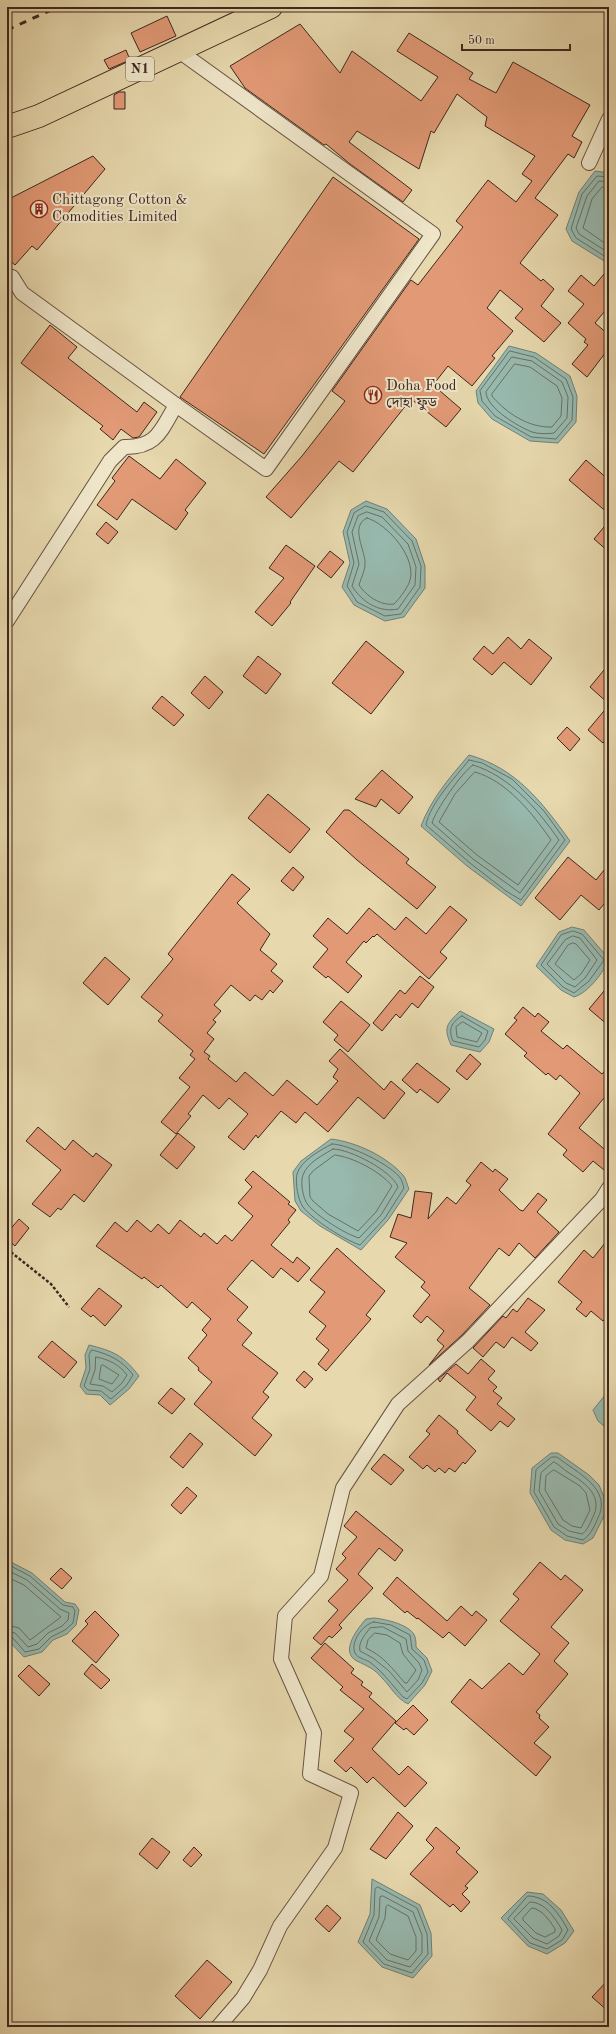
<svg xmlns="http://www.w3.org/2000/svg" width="616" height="2034" font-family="'Old Standard TT','Noto Serif Bengali',serif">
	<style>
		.water { fill: #97b9ae; stroke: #737f75 }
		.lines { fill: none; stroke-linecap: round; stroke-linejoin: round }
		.shore { stroke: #6a7066; stroke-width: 1 }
		.building { fill: #e29a76; stroke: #3d271f }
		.street-casing { stroke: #685342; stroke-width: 16 }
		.highway-casing { stroke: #3d271f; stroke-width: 24 }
		.path { stroke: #3d271f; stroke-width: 2.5; stroke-dasharray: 3 2; stroke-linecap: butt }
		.street { stroke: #efe6ca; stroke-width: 14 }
		.highway { stroke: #e7d8ad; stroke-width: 22 }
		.rail { stroke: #3d271f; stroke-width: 3; stroke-dasharray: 7 7; stroke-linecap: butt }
		.labels { text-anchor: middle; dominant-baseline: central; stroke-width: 4; stroke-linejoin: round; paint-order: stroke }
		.shield { fill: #efe6ca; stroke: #726052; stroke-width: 1 }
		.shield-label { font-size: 14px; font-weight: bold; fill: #3d271f }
		.poi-label { font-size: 15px; fill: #3d271f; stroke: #efe6ca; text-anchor: start }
	</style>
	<rect width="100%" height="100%" fill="#e7d8ad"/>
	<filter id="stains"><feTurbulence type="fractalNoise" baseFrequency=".005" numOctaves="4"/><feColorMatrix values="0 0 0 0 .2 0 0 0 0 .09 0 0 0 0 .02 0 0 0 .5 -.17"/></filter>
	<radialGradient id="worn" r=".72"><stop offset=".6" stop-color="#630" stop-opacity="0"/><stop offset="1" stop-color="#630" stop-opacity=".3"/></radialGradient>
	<!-- water -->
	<g class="water">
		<path d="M 595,171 L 609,173 L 609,264 L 572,241 L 566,229 L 579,192 Z"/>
		<path d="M 509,346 L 536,353 L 570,376 L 577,396 L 576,422 L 558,443 L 530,441 L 492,419 L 478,403 L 476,391 Z"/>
		<path d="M 366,501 L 387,509 L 416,539 L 425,566 L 425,588 L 404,617 L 385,621 L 354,605 L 342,587 L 350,563 L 343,532 L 351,510 Z"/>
		<path d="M 469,755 C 516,768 542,802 570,841 L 521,906 L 467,866 L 421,826 C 431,799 450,777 469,755 Z"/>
		<path d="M 572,927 L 584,930 L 609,959 C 604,972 588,993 574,997 L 561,990 L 536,966 L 559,932 Z"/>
		<path d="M 460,1011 L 494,1029 L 489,1042 L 480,1052 L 451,1045 C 443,1027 447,1024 460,1011 Z"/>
		<path d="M 331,1139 C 356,1142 386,1156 403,1175 C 406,1178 407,1185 409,1189 L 388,1220 L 361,1250 L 320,1226 L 301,1211 L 295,1201 L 293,1172 L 301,1161 Z"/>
		<path d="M 89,1345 C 113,1351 123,1355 139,1376 L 129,1389 L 110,1405 L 100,1395 L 86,1394 L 80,1386 L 86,1368 L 85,1355 Z"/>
		<path d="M 609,1393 L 609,1430 L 598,1421 L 593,1410 L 606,1394 Z"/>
		<path d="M 551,1453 L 558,1453 L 589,1475 L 599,1485 L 604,1497 L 606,1512 L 593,1538 L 583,1544 L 565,1540 L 551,1530 L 530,1493 L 532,1468 Z"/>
		<path d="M 7,1560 L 32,1573 L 65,1602 L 75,1604 L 79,1610 L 76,1625 L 67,1634 L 53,1640 L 42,1652 L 24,1657 L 7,1639 Z"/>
		<path d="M 374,1618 C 385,1619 412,1625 415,1637 C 416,1640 416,1644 416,1647 L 427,1658 L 432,1671 L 425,1685 L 408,1704 C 396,1698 391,1687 382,1678 C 375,1669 367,1666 357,1661 C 339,1652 358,1628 366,1619 Z"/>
		<path d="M 372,1879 L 420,1905 L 431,1933 L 432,1956 L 413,1978 L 382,1967 L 358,1942 L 370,1914 Z"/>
		<path d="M 527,1892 L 543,1894 L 561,1910 L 574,1931 L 565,1943 L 547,1954 L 528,1946 L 501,1918 Z"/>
	</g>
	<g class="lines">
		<!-- shore -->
		<g class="shore">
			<path d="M 609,177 L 597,176 L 582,194 L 571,229 L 576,238 L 609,259"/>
			<path d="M 609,182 L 599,181 L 587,196 L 576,228 L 579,234 L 609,253"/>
			<path d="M 609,188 L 602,187 L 592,199 L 583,228 L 609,246"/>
			<path d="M 510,351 L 534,357 L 566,379 L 573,397 L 572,420 L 556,439 L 531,437 L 495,416 L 482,401 L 480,391 Z"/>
			<path d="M 512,357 L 532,361 L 562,382 L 568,397 L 567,418 L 554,433 C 548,434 538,434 532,432 C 519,427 486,408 486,392 Z"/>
			<path d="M 515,364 L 530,367 L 557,386 L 562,398 L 561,416 L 552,427 C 529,428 506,413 492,396 L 492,394 Z"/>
			<path d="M 366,506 L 384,512 L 412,541 L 421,566 L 420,587 L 401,614 L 385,616 L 357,602 L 347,586 L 354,563 L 347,532 L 354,513 Z"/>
			<path d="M 367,512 L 382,517 L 408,544 L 416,567 L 415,585 L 398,609 C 379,613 362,602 352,586 L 359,564 L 352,532 L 358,516 Z"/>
			<path d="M 367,518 C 388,524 419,560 409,583 C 406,590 399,599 394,604 C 381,606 366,596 359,585 C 361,578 365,571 365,564 C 366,551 349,526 367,518 Z"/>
			<path d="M 469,760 L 482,763 L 512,779 L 544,811 L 565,840 L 521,900 L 506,891 L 470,863 L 426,825 C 430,803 455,778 469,760 Z"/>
			<path d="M 473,765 C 510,776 538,810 559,840 L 520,893 L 473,859 L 432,823 C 435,811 462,772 473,765 Z"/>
			<path d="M 475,772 C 507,781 533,814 551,840 L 518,885 L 477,855 L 439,822 L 455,794 Z"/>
			<path d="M 573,931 L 582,934 L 604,960 L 589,981 L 574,993 L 563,987 L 541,965 L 561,935 Z"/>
			<path d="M 573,936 L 580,938 L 597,960 L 585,978 L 575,987 L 566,983 L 547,964 L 565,940 Z"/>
			<path d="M 573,943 L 576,944 L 590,960 L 581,974 L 574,980 L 555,964 L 568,945 Z"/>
			<path d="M 462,1016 L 488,1031 L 485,1040 L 479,1047 L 453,1041 C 448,1030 451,1022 462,1016 Z"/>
			<path d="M 463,1022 L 482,1033 L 477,1042 L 457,1037 L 456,1027 Z"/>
			<path d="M 332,1144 C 348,1144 392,1165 401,1179 C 402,1181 403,1185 404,1188 L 385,1218 L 360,1245 C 345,1240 313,1220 303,1207 C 298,1200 295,1183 297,1174 C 301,1160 321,1150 332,1144 Z"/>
			<path d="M 333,1149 C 350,1149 392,1171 398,1187 L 381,1215 L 359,1238 C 345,1234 317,1216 308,1205 C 303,1199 300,1182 303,1175 C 307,1163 323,1155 333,1149 Z"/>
			<path d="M 335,1155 C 353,1157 381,1172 392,1186 L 376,1212 L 358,1231 L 328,1214 L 313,1201 L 310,1197 L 309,1176 L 313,1171 Z"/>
			<path d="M 92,1350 C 109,1354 123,1361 133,1375 L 126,1386 L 111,1399 L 101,1391 L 88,1390 L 84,1386 L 90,1369 L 89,1355 Z"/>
			<path d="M 96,1357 C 108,1359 120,1365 127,1375 L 122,1383 L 112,1392 L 103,1386 L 90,1384 L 95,1370 Z"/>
			<path d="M 103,1365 L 119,1375 L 112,1384 L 99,1379 L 101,1366 Z"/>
			<path d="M 552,1457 L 557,1457 C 577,1473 614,1489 597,1520 C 593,1529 590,1535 583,1540 L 567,1536 L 554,1527 L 534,1492 L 536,1470 Z"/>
			<path d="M 554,1462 C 560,1465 564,1470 569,1473 C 587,1484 604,1497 592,1519 C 589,1525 587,1531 582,1534 L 569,1531 L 558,1524 L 539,1491 L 541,1473 Z"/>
			<path d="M 554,1470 L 580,1486 L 586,1493 L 590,1510 L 581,1528 L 572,1526 L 563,1520 L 545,1490 L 546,1476 Z"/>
			<path d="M 7,1564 L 30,1576 L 63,1605 L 73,1607 L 75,1611 L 73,1623 L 65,1630 L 51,1637 L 39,1649 L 25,1652 L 12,1637 L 7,1636"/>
			<path d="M 7,1570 L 27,1580 L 60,1609 L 69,1613 L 68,1620 L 62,1626 L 48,1633 L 37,1644 L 28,1647 L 15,1633 L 7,1631"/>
			<path d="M 7,1577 L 24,1585 L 61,1617 L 30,1640 L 19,1628 L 7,1625"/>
			<path d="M 374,1622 L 391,1625 L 410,1635 L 412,1649 L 424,1660 L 428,1672 L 422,1683 L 407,1699 L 403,1697 C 392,1685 384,1673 371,1663 C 366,1659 358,1659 355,1653 C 350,1642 363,1624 374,1622 Z"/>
			<path d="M 383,1627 L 406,1639 L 408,1651 L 419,1663 L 422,1670 L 418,1680 L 407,1692 L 389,1671 L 373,1658 L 360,1651 C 358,1642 365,1635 370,1628 Z"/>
			<path d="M 375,1633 L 387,1635 L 400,1643 L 403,1654 L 416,1670 L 407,1683 L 405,1683 C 392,1668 383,1656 366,1648 L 368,1640 Z"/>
			<path d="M 378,1887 L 417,1908 L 427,1934 L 428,1954 L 412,1973 L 384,1964 L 363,1942 L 374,1915 L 375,1889 Z"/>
			<path d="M 383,1896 L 413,1912 L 422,1935 L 422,1953 L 410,1967 L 387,1960 L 369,1941 L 379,1917 L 380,1897 Z"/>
			<path d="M 528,1896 C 548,1896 559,1914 568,1930 L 562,1940 L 547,1949 L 530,1943 L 508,1919 Z"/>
			<path d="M 530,1902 C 545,1902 555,1918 562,1930 L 559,1936 L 547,1944 L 533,1938 L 514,1919 Z"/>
			<path d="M 388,1905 L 408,1916 L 416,1937 L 416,1951 L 408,1960 L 390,1954 L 376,1940 L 385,1918 L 386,1907 Z"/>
			<path d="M 532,1908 C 542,1909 550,1921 555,1929 L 555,1932 L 545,1937 L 536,1933 L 523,1920 L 523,1918 Z"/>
		</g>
	</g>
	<!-- building -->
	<g class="building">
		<path d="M 167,16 L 176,36 L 140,52 L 131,33 Z"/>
		<path d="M 300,24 L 340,73 L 352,51 L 421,101 L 438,77 L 397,51 L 409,33 L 473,73 L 469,79 L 496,93 L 513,62 L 590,105 L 572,136 L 582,142 L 574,158 L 568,154 L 535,198 L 558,215 L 520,263 L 541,281 L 543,279 L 554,289 L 541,306 L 561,323 L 544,342 L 515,318 L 523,309 L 500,290 L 487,308 L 513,331 L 492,356 L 495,358 L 472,386 L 448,366 L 433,385 L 461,409 L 446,427 L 411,399 L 353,472 L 339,461 L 291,518 L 266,497 L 302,456 L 345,401 L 332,391 L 411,280 L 418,285 L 463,227 L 456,221 L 488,180 L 516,202 L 532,181 L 522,174 L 535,156 L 485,126 L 487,117 L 457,94 L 434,133 L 431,131 L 419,169 L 357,131 L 349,142 L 412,190 L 403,202 L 350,164 L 326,144 L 324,145 L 245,88 L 230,66 Z"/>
		<path d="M 126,50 L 130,60 L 109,69 L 104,60 Z"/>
		<path d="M 119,92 L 125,92 L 125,109 L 114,109 L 114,95 Z"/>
		<path d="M 93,156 L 105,169 L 37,250 L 32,246 L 15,265 L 7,258 L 7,200 Z"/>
		<path d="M 333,177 L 419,239 L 264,454 L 180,397 Z"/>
		<path d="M 609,268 L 609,306 L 595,323 L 609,335 L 609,348 L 587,377 L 572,364 L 588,345 L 584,342 L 586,339 L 568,323 L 584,304 L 568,291 L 581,275 L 594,286 Z"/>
		<path d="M 50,325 L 77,347 L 68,358 L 137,412 L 144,402 L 157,412 L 139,437 L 133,438 L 121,429 L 113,440 L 100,429 L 103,426 L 21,363 Z"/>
		<path d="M 129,456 L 160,479 L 176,459 L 206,483 L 185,510 L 188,513 L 176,530 L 132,499 L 117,520 L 97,505 L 115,481 L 112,478 Z"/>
		<path d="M 586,460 L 609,480 L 609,514 L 569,480 Z"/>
		<path d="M 609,521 L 609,552 L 594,539 Z"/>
		<path d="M 106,522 L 118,532 L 108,544 L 96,534 Z"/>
		<path d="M 286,545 L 315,566 L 290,602 L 291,603 L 272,626 L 255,612 L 284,578 L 269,568 Z"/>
		<path d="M 330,551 L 344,562 L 331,578 L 317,567 Z"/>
		<path d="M 508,637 L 521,649 L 529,639 L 552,658 L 531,685 L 504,662 L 492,675 L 473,659 L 484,646 L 493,654 Z"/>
		<path d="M 366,641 L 404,672 L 371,714 L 332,683 Z"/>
		<path d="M 258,656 L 281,674 L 266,694 L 243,676 Z"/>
		<path d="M 609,664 L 609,704 L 590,687 Z"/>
		<path d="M 205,676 L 223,692 L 209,709 L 191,693 Z"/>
		<path d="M 162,696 L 184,715 L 174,726 L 152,708 Z"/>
		<path d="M 609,705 L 609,736 L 603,743 L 588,730 Z"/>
		<path d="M 567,727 L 580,739 L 570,751 L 557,738 Z"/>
		<path d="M 382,770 L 413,797 L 399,814 L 381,799 L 376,807 L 355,799 Z"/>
		<path d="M 268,794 L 310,829 L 290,853 L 248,818 Z"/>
		<path d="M 344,810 L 349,810 L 409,859 L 406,863 L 436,887 L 417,909 L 357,860 L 326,832 Z"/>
		<path d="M 568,857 L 596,880 L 609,864 L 609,898 L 599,910 L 581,895 L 560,920 L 535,898 Z"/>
		<path d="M 293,867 L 304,877 L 293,891 L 281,881 Z"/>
		<path d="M 232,874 L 250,889 L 237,903 L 270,934 L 260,950 L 277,964 L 271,971 L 283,981 L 273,993 L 270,990 L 262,1000 L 255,995 L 250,1001 L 231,985 L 214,1005 L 221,1011 L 213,1020 L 216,1022 L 207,1033 L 214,1039 L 204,1052 L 210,1056 L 208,1059 L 236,1082 L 245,1072 L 273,1096 L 287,1080 L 317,1105 L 338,1081 L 333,1077 L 338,1069 L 329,1061 L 340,1049 L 384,1090 L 391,1081 L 405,1093 L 384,1119 L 358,1097 L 328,1132 L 305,1112 L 296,1123 L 281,1111 L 258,1138 L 256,1135 L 244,1150 L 228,1137 L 248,1114 L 229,1098 L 219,1109 L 203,1095 L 188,1114 L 191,1116 L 176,1134 L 161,1122 L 190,1087 L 179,1078 L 195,1059 L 190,1055 L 193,1051 L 158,1021 L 163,1015 L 141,997 L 173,959 L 168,954 Z"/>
		<path d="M 450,906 L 467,920 L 440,952 L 447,958 L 429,979 L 377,934 L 374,937 L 373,936 L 366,943 L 364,941 L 346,962 L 362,976 L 348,993 L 328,976 L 326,978 L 313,967 L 328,949 L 313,936 L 328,918 L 347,934 L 369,908 L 395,930 L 406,917 L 426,934 Z"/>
		<path d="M 105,957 L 130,979 L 108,1005 L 83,983 Z"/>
		<path d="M 420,976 L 434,987 L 418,1008 L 412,1003 L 400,1018 L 396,1014 L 382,1031 L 373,1023 L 400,990 L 405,994 Z"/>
		<path d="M 609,985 L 609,1026 L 589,1009 Z"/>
		<path d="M 341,1001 L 370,1025 L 348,1052 L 334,1040 L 338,1035 L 323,1022 Z"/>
		<path d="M 523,1007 L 535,1017 L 538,1013 L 549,1022 L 541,1031 L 563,1049 L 567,1045 L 602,1074 L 609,1066 L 609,1092 L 579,1128 L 609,1153 L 609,1174 L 593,1161 L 583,1172 L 563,1155 L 567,1150 L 548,1134 L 580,1093 L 560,1075 L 556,1080 L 548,1073 L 546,1075 L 524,1056 L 527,1053 L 505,1034 L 517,1020 L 514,1018 Z"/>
		<path d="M 470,1054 L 481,1064 L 467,1080 L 456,1071 Z"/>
		<path d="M 417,1063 L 450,1089 L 438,1103 L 420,1089 L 417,1093 L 402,1080 Z"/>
		<path d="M 38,1127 L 65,1150 L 73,1140 L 93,1157 L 96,1153 L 112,1165 L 84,1202 L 74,1194 L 61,1210 L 58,1208 L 50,1217 L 32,1204 L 61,1170 L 26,1141 Z"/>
		<path d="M 178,1133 L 195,1147 L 177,1169 L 160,1155 Z"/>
		<path d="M 481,1162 L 493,1172 L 495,1169 L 508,1179 L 499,1190 L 520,1210 L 523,1211 L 538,1193 L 547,1200 L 537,1212 L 559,1232 L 535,1258 L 519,1243 L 509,1256 L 499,1248 L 469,1288 L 490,1305 L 462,1335 L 429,1365 L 444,1346 L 437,1340 L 444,1331 L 427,1316 L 421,1323 L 413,1316 L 430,1295 L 421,1287 L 425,1282 L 395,1257 L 407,1243 L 390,1237 L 398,1214 L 411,1218 L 415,1191 L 432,1193 L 428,1219 L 447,1197 L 456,1204 L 471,1185 L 466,1181 Z"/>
		<path d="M 253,1171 L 290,1202 L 288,1204 L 296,1210 L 288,1220 L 290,1222 L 271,1245 L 293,1263 L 297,1257 L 310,1268 L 298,1282 L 281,1268 L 273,1278 L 252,1260 L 227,1289 L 248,1307 L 237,1320 L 252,1333 L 242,1345 L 278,1373 L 263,1392 L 269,1397 L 252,1418 L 272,1435 L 255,1456 L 194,1404 L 212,1382 L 198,1370 L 199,1368 L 188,1358 L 207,1335 L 202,1330 L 211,1319 L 192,1302 L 187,1308 L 161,1285 L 158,1288 L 144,1277 L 142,1279 L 96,1246 L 115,1222 L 127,1232 L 137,1220 L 151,1232 L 158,1224 L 169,1234 L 180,1220 L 201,1237 L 204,1233 L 217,1244 L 225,1235 L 232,1241 L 253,1216 L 238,1203 L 252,1187 L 245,1180 Z"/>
		<path d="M 19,1219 L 29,1228 L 15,1246 L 7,1239 L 7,1233 Z"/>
		<path d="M 609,1238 L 609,1314 L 603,1321 L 591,1311 L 586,1317 L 576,1309 L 582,1302 L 558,1282 L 584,1250 L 593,1258 Z"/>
		<path d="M 337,1248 L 385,1291 L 366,1315 L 371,1319 L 326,1371 L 318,1364 L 329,1350 L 316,1339 L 326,1326 L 309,1312 L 325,1292 L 310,1280 Z"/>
		<path d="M 99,1288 L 122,1306 L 105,1326 L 93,1315 L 91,1317 L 81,1309 Z"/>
		<path d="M 528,1298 L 545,1310 L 525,1332 L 538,1343 L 531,1351 L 512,1337 L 504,1348 L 496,1342 L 483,1357 L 473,1348 L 503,1316 L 506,1318 L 513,1309 L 517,1312 Z"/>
		<path d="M 52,1341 L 77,1362 L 64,1378 L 38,1357 Z"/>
		<path d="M 481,1359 L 495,1371 L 488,1379 L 497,1387 L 493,1391 L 502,1398 L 497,1404 L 515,1419 L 508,1427 L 500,1421 L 491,1431 L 466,1410 L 476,1397 L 447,1373 L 440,1382 L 438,1379 L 456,1364 L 468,1374 Z"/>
		<path d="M 304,1371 L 313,1379 L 305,1388 L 296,1380 Z"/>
		<path d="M 171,1388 L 185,1399 L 172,1414 L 158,1403 Z"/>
		<path d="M 439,1415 L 458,1431 L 457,1433 L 476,1451 L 465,1464 L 463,1462 L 455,1472 L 449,1468 L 445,1473 L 439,1468 L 435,1472 L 427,1465 L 423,1469 L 409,1457 L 430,1434 L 426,1431 Z"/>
		<path d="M 190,1433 L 203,1444 L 183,1468 L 170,1457 Z"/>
		<path d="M 384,1454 L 404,1470 L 391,1485 L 371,1469 Z"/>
		<path d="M 187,1487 L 197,1496 L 181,1514 L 171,1505 Z"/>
		<path d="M 356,1511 L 403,1550 L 395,1561 L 379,1548 L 358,1574 L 373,1588 L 339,1625 L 342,1628 L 332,1638 L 329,1636 L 321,1645 L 313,1638 L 338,1610 L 328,1601 L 348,1580 L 336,1569 L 346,1558 L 342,1554 L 357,1537 L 344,1526 Z"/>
		<path d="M 540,1562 L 561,1580 L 565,1575 L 583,1590 L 551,1627 L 569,1643 L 554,1661 L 568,1674 L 536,1712 L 540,1715 L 539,1718 L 549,1727 L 534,1743 L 551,1757 L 536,1776 L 451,1702 L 470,1679 L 482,1689 L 509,1663 L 523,1675 L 540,1654 L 500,1621 L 519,1599 L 513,1594 Z"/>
		<path d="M 61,1568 L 72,1578 L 62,1589 L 50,1579 Z"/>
		<path d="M 397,1577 L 447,1621 L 461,1606 L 472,1616 L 476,1611 L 487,1620 L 465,1646 L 449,1632 L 443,1638 L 418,1618 L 417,1619 L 407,1611 L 405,1613 L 383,1594 Z"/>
		<path d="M 95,1611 L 119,1635 L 96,1663 L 72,1641 L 88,1624 L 85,1621 Z"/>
		<path d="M 325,1643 L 354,1669 L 351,1673 L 363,1682 L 361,1685 L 372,1693 L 369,1697 L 396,1721 L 372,1749 L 399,1775 L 408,1766 L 427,1783 L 405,1807 L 373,1777 L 367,1783 L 351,1767 L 346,1772 L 334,1761 L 354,1739 L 344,1731 L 364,1709 L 340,1690 L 343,1687 L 311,1658 Z"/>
		<path d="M 92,1664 L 110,1680 L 101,1689 L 84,1674 Z"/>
		<path d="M 29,1665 L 50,1684 L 39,1696 L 18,1676 Z"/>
		<path d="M 413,1705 L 428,1720 L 414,1735 L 406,1728 L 404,1730 L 395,1723 Z"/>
		<path d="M 398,1812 L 413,1826 L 386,1859 L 370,1849 Z"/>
		<path d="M 436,1827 L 460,1848 L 456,1852 L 478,1872 L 465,1886 L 468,1888 L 462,1894 L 470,1902 L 461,1912 L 453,1904 L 450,1907 L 410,1874 L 434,1848 L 426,1840 Z"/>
		<path d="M 152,1838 L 170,1852 L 157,1869 L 139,1854 Z"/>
		<path d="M 194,1847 L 202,1855 L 191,1867 L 183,1860 Z"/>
		<path d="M 327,1905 L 341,1918 L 329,1932 L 315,1919 Z"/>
		<path d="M 207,1960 L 232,1982 L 200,2019 L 175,1996 Z"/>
		<path d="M 609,1979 L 609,2012 L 592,1997 Z"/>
	</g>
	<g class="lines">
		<defs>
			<g id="street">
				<path d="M 589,163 L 609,119"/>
				<path d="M 176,405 L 266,469 L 433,234 L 179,51"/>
				<path d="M 7,621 L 110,461 L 124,447 C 157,448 161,430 176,405 L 22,293 L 12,277"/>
				<path d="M 218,2027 L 243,1998 L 260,1970 L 280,1926 L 335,1848 L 351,1793 L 310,1774 L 314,1733 L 281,1659 L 285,1616 L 321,1576 L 343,1488 L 398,1404 L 468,1341 L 602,1199 L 609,1188"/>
			</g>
			<path id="highway" d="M 7,127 L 39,116 L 271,7"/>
		</defs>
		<!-- street casing -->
		<use href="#street" class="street-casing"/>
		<!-- highway casing -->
		<use href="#highway" class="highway-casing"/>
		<!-- path -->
		<path class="path" d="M 7,1249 L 51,1284 L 69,1307"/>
		<!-- street -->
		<use href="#street" class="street"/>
		<!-- highway -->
		<use href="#highway" class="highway"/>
		<!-- rail -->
		<path class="rail" d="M 7,30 L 58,7"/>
	</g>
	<!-- icons -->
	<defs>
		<symbol id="building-ring" viewBox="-11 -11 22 22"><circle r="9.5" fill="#efe6ca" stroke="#8f2418" stroke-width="1.5"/><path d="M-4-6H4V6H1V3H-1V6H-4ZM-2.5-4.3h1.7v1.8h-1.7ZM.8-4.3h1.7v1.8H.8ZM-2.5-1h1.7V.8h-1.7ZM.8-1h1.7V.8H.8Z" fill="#8f2418"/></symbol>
		<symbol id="restaurant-ring" viewBox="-11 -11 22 22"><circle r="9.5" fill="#efe6ca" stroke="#8f2418" stroke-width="1.5"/><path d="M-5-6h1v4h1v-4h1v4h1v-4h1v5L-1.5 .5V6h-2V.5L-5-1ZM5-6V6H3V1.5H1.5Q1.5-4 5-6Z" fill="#8f2418"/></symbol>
	</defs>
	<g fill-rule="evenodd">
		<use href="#building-ring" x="29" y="199" width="20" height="20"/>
		<use href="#restaurant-ring" x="363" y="385" width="20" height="20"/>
	</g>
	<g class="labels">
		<!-- shield labels -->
		<rect class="shield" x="126" y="57" width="28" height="24" rx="3"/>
		<g class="shield-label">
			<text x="140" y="69">N1</text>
		</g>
		<!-- poi labels -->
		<g class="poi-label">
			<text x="52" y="200">Chittagong Cotton &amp;<tspan x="52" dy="17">Comodities Limited</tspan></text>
			<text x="386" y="386">Doha Food<tspan x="386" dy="17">দোহা ফুড</tspan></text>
		</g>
	</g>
	<!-- margin -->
	<rect width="616" height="2034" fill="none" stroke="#e7d8ad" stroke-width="24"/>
	<rect x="8" y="8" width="600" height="2018" fill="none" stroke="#3d271f" stroke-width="2"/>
	<rect x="12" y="12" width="592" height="2010" fill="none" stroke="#3d271f"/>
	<!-- scale -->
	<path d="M462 44v6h108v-6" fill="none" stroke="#3d271f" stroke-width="2"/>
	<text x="468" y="44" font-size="12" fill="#3d271f" stroke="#efe6ca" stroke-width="3" paint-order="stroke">50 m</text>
	<rect width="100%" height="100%" filter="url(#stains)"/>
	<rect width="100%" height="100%" fill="url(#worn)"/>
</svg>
